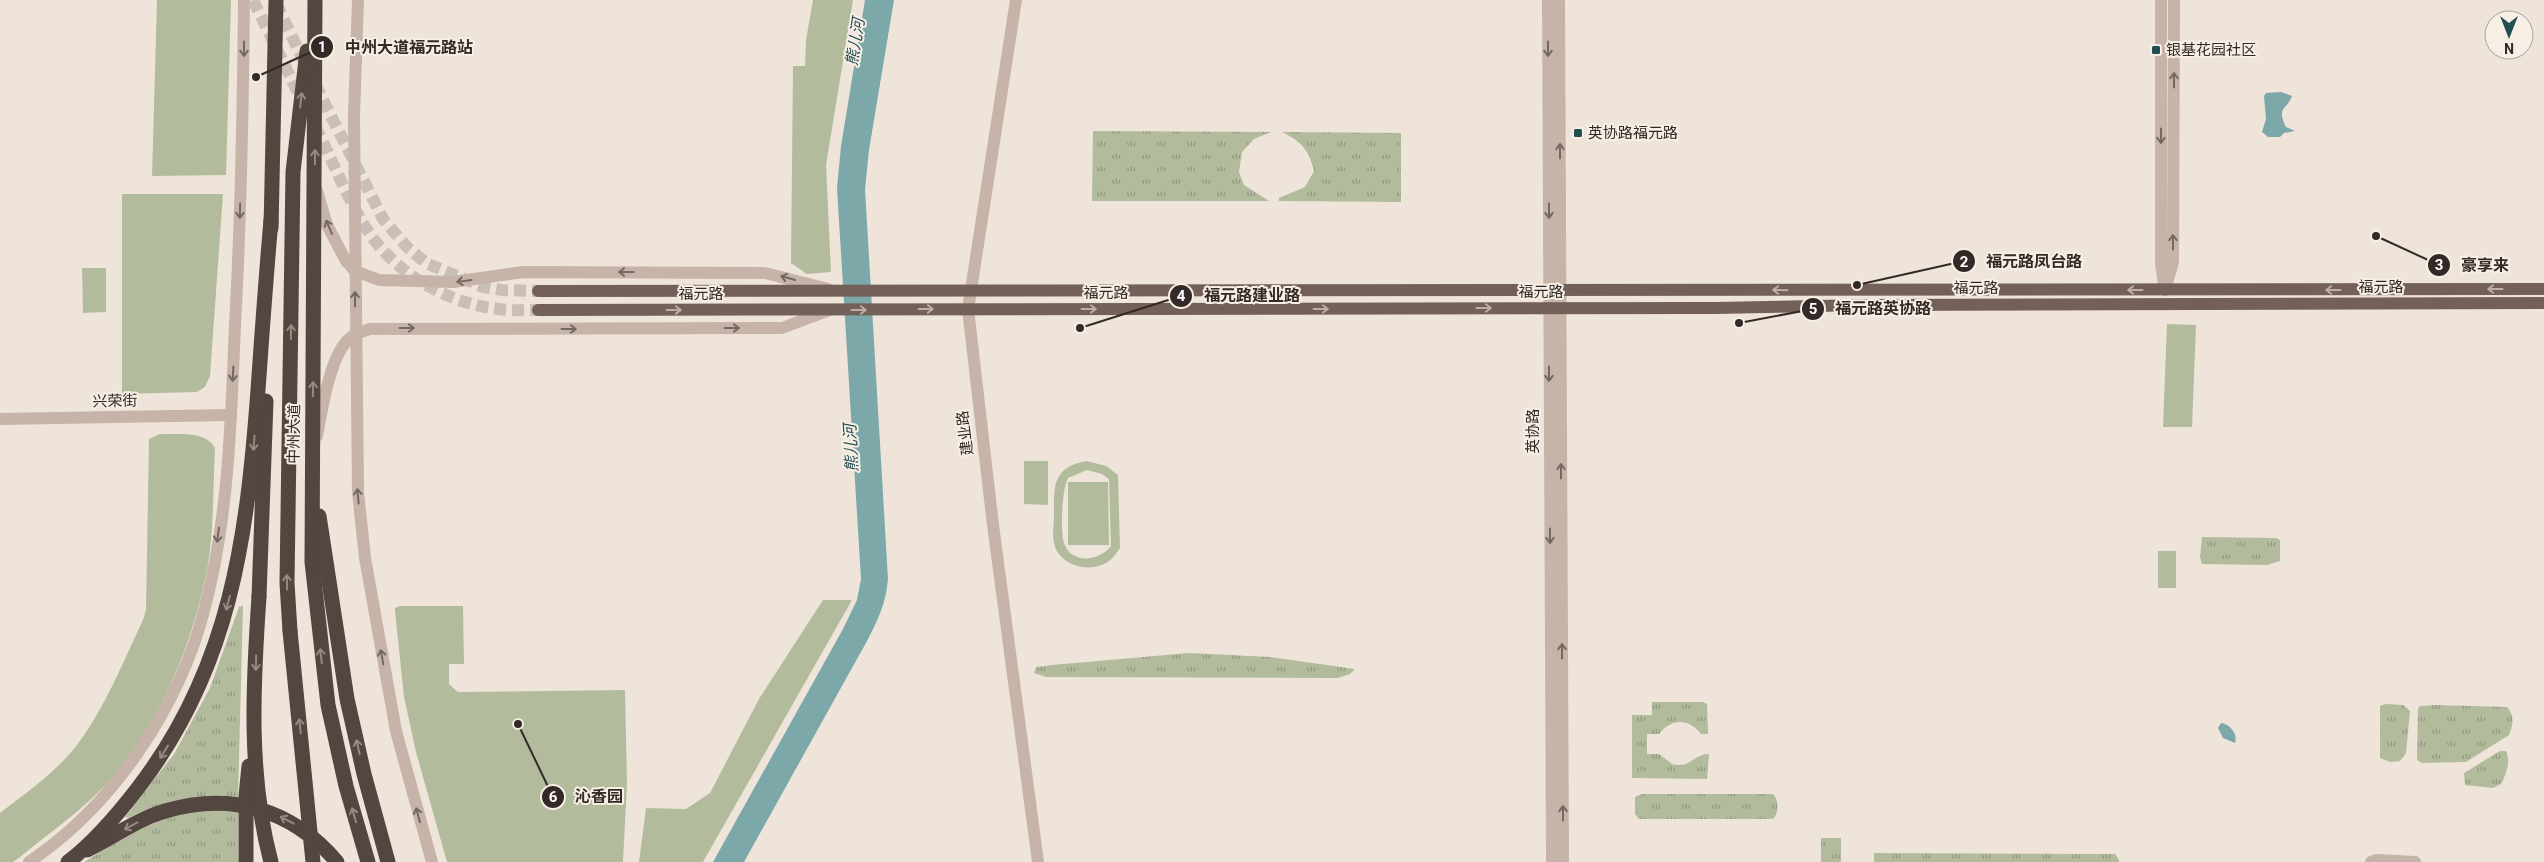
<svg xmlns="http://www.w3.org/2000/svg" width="2544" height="862" font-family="Roboto,'Noto Sans SC',sans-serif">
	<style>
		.grass { fill: url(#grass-tufts) }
		.green { fill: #b2bc9c; fill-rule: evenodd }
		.water { fill: #7ca8a9 }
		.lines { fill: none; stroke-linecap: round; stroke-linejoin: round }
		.major-tunnel { stroke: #c9bfb6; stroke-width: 12; stroke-dasharray: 12 6; stroke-linecap: butt }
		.minor { stroke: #c5b4a7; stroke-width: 12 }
		.major { stroke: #736159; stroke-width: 12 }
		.highway { stroke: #53453f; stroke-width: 15 }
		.highway-bridge { stroke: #53453f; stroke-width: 15 }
		.oneway { stroke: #756861 }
		.oneway2 { stroke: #958982 }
		.oneway3 { stroke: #bcafa7 }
		.poi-dot { fill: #214e50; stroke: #f7efe6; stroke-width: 2 }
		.labels { text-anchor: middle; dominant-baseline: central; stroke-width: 4; stroke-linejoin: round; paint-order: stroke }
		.poi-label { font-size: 15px; fill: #332a27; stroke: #f7efe6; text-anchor: start }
		.street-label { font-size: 15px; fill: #332a27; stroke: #f7efe6 }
		.water-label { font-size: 16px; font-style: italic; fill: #214e50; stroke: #f7efe6 }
		.leader { fill: none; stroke: #332a27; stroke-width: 2 }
		.callout-dot { fill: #332a27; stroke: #f7efe6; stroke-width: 2 }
		.mark-label { font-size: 15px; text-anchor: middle; font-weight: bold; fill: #fff }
		.callout-label { font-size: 16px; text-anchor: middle; font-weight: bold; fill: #332a27; stroke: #f7efe6; stroke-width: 4; stroke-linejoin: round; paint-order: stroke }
	</style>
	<defs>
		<pattern id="grass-tufts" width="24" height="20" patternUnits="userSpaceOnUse" patternTransform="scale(1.25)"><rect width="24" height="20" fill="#b2bc9c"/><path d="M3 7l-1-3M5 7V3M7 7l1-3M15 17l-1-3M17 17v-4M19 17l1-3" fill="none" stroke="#91997f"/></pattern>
	</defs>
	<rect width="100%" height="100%" fill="#efe4da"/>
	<!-- grass -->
	<g class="grass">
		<path d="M 1093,131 L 1271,132 L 1254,139 L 1242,152 L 1239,172 L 1244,185 L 1269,201 L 1092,201 Z"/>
		<path d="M 1282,132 L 1401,133 L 1401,202 L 1279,201 L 1279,198 L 1305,187 L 1314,171 C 1309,150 1302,142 1282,132 Z"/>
		<path d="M 2202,537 L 2276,538 L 2280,540 L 2280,561 L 2267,565 L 2202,564 L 2200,557 Z"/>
		<path d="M 243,606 L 238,798 C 198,794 165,800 128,818 L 125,817 L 174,754 L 210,688 L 239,607 Z"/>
		<path d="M 1189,653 L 1270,657 L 1355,669 L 1350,674 L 1338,678 L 1046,677 L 1034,673 L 1036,667 L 1052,665 Z"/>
		<path d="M 1652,702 L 1703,702 L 1707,704 L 1708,734 L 1701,734 C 1689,718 1671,718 1659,734 L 1647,734 L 1647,754 L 1659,754 L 1672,764 C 1691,769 1693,754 1709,754 L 1707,779 L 1632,778 L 1632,715 L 1652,715 Z"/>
		<path d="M 2385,704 L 2403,705 L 2410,711 L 2406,753 L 2400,761 L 2390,762 L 2380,758 L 2380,706 Z"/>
		<path d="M 2436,705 L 2507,707 C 2515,716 2513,725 2509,735 L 2466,762 L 2422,763 L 2417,760 L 2418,709 L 2420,706 Z"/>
		<path d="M 2500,751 L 2506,751 C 2511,760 2506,775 2501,784 L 2493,788 L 2465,785 L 2464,773 Z"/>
		<path d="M 1642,794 L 1773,794 C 1779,799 1779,814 1773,819 L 1639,819 L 1635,814 L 1635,797 Z"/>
		<path d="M 207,809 L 238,812 L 238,862 L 84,862 L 131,833 L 173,815 Z"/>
		<rect x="1821" y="838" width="20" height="24"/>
		<path d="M 1874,853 L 2115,854 L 2119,860 L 2119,862 L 1874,862 Z"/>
	</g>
	<!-- green -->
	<g class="green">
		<path d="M 157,0 L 231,0 L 226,175 L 152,176 Z"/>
		<path d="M 813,0 L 853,0 L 826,165 L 831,272 L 807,274 L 791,263 L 793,66 L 805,66 L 806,40 Z"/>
		<path d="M 122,194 L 223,194 L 210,376 L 205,387 L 197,392 L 122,394 Z"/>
		<path d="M 82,268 L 106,268 L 106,312 L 83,313 Z"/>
		<path d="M 2167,324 L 2196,325 L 2192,427 L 2163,427 Z"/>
		<path d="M 160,434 C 177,435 205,430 215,448 C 213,487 214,527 208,565 C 192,650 153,743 88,802 C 67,821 43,838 20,857 L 13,862 L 0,862 L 0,813 C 27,792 56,772 77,745 C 105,708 123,662 143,620 L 146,610 L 149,439 Z"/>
		<path d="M 1024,461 L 1048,461 L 1048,505 L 1024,504 Z"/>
		<path d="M 1087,461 L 1106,466 L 1118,475 L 1120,548 C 1116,554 1111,561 1104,564 C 1086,573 1058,564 1054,543 C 1052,534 1054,524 1054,515 C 1054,486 1052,467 1087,461 ZM 1087,470 L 1102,474 L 1109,479 L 1111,546 C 1100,561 1071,565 1064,543 C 1060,531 1062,489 1068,478 Z"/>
		<path d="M 1068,482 L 1108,482 L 1109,545 L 1068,545 Z"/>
		<rect x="2158" y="551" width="18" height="37"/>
		<path d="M 823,600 L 852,600 L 703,862 L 639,862 L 646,808 L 686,809 L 710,793 L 759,699 Z"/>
		<path d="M 400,606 L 463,606 L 464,664 L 449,664 L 449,684 L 458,692 L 625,690 L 627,784 L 623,862 L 447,862 L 416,752 L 404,697 L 395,611 L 395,608 Z"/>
	</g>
	<!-- water -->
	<g class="water">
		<path d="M 865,0 L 894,0 L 869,150 L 865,189 L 888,579 C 886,603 878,620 867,641 L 744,862 L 713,862 L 843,629 L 857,600 L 861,579 L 837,188 L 841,146 Z"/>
		<path d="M 2281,92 L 2292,96 C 2287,110 2276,107 2286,127 L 2295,131 L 2284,133 L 2280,137 L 2268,137 L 2262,132 L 2266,119 L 2264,96 L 2266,93 Z"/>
		<path d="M 2221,723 C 2230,724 2238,734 2235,743 L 2223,738 L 2218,728 Z"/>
	</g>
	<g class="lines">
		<!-- major-tunnel -->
		<g class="major-tunnel">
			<path d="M 253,0 L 302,101"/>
			<path d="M 276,3 L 306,66"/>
			<path d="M 315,84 L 383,219 L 408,248 L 426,263 L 483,287 L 502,290 L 538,291"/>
			<path d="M 315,126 C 332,159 346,196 366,228 C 394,273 448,304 499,309 C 512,311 525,310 538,310"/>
		</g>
		<!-- minor -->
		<g class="minor">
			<path d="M 358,0 L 354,116 L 358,492 L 365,558 L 396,731 L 432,862"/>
			<path d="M 1016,0 L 968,309 L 993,525 L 1038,862"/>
			<path d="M 1548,0 L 1552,862"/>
			<path d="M 1559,0 L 1563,862"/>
			<path d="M 2161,0 L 2161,263 L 2164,285"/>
			<path d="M 317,191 L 327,225 L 346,261 L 355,271 L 379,280 L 453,282 L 523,272 L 765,273 L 828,289"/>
			<path d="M 2165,290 L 2173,262 L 2174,0"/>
			<path d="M 0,419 L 231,415"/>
			<path d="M 317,436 C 322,410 329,362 346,342 C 353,334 361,332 370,329 L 782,328 L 830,310"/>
			<path d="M 29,862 C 114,805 180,706 205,607 C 229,516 231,419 235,325 C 241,217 243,109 244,0"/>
			<path d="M 2371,862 L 2377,860 L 2415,862"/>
		</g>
		<!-- major -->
		<g class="major">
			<path d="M 538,291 L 2544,289"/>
			<path d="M 538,310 L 1715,308 L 1866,305 L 2544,303"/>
		</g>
		<!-- highway -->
		<g class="highway">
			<path d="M 315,0 L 312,562 L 328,705 L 346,786 L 368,862"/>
			<path d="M 271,228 L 276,0"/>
			<path d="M 319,516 L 347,699 L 364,774 L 388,862"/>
			<path d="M 259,597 L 266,401"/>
			<path d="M 290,631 L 287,583 L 293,172 L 307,51"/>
			<path d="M 87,850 C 113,837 138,819 165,811 C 232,791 293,810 337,862"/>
			<path d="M 68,862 C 94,842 118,814 138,788 C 231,667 247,537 258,390 C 262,333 266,277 271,220"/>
		</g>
		<!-- highway-bridge -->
		<g class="highway-bridge">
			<path d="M 259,597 C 253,684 248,776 271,862"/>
			<path d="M 290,631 L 313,862"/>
			<path d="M 246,862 L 246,796 L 249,766"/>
		</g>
	</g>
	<!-- one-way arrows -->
	<defs><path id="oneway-shaft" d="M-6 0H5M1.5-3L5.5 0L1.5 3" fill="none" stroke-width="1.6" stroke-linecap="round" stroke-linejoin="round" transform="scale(1.25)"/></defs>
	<g class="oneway">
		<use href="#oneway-shaft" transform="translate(244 49) rotate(90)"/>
		<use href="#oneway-shaft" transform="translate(1548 49) rotate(90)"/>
		<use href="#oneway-shaft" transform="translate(2174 80) rotate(-90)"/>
		<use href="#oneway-shaft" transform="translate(2161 136) rotate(90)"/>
		<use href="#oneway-shaft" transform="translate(1560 151) rotate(-90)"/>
		<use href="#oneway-shaft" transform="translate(240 211) rotate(91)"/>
		<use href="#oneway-shaft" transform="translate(1549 211) rotate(90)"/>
		<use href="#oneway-shaft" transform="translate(329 227) rotate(-113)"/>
		<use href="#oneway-shaft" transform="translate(2173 242) rotate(-90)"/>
		<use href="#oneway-shaft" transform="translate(626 272) rotate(-180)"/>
		<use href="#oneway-shaft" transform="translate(788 278) rotate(-164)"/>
		<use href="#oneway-shaft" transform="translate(464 281) rotate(172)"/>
		<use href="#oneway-shaft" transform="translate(355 299) rotate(-90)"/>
		<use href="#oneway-shaft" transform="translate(407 328)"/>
		<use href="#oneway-shaft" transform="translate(732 328)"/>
		<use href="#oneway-shaft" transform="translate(569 329)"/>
		<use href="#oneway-shaft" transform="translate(233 374) rotate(93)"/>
		<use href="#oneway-shaft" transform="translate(1549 374) rotate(90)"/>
		<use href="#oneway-shaft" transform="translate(1561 471) rotate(-90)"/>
		<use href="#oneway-shaft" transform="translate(358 496) rotate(-95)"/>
		<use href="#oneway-shaft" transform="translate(218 535) rotate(98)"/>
		<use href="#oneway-shaft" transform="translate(1550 536) rotate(90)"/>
		<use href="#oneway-shaft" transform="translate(1562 651) rotate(-90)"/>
		<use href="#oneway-shaft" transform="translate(382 657) rotate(-100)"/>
		<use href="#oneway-shaft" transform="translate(1563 813) rotate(-90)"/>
		<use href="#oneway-shaft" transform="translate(418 815) rotate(-105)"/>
	</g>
	<g class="oneway2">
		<use href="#oneway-shaft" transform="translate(301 100) rotate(-83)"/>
		<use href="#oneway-shaft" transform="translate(315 157) rotate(-90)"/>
		<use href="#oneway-shaft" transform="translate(291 332) rotate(-89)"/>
		<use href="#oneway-shaft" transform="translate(313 389) rotate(-89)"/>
		<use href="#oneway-shaft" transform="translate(254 443) rotate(94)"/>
		<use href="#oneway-shaft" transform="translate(287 582) rotate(-91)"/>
		<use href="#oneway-shaft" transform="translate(228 603) rotate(105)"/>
		<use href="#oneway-shaft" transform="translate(321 656) rotate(-97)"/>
		<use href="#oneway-shaft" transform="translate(256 663) rotate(91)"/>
		<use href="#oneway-shaft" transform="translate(300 726) rotate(-96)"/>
		<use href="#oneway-shaft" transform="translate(358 747) rotate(-103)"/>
		<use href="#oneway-shaft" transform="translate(164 752) rotate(122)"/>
		<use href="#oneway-shaft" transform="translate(354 815) rotate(-106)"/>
		<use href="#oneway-shaft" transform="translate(287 820) rotate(-152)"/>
		<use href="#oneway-shaft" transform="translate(131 826) rotate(152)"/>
	</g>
	<g class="oneway3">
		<use href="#oneway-shaft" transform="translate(2495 289) rotate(180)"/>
		<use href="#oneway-shaft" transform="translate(1780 290) rotate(-179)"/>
		<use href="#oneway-shaft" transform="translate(2135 290) rotate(180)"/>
		<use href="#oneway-shaft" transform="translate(2333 290) rotate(180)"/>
		<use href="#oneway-shaft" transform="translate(1484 308)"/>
		<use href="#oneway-shaft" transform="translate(926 309)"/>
		<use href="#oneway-shaft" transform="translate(1089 309)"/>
		<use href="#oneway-shaft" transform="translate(1321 309)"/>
		<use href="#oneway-shaft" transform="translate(674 310)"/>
		<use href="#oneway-shaft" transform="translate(859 310)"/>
	</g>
	<!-- markers -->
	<g class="poi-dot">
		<rect x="2151" y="45" width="10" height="10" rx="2.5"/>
		<rect x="1573" y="128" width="10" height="10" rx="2.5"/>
	</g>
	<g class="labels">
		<!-- poi labels -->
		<g class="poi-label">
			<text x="2166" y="50">银基花园社区</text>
			<text x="1588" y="133">英协路福元路</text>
		</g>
		<!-- street labels -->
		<g class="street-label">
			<text x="2381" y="287">福元路</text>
			<text x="1976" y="288">福元路</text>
			<text x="1541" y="292">福元路</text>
			<text x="1106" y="293">福元路</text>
			<text x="701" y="294">福元路</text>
			<text transform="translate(115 401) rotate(-1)">兴荣街</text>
			<text transform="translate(1533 431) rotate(-90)">英协路</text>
			<text transform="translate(965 433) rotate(-97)">建业路</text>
			<text transform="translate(294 434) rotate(-89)">中州大道</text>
		</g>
		<!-- water labels -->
		<g class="water-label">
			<text transform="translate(855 42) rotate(-81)">熊儿河</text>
			<text transform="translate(851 448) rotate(-93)">熊儿河</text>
		</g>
	</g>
	<!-- callouts -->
	<path class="leader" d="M256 77L322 47M1857 285L1964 261M2376 236L2439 265M1080 328L1181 296M1739 323L1813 309M518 724L553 797"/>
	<g class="callout-dot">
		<circle cx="256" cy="77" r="5"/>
		<circle cx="1857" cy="285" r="5"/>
		<circle cx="2376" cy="236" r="5"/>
		<circle cx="1080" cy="328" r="5"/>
		<circle cx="1739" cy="323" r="5"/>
		<circle cx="518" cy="724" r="5"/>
		<circle cx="322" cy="47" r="12"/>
		<circle cx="1964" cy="261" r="12"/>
		<circle cx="2439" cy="265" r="12"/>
		<circle cx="1181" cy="296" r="12"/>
		<circle cx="1813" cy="309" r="12"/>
		<circle cx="553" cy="797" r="12"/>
	</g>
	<g class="mark-label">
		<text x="322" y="52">1</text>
		<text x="1964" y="267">2</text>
		<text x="2439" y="270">3</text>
		<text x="1181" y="301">4</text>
		<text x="1813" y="314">5</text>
		<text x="553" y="802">6</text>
	</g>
	<g class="callout-label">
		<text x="409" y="53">中州大道福元路站</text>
		<text x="2034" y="267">福元路凤台路</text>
		<text x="2485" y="271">豪享来</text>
		<text x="1252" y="301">福元路建业路</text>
		<text x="1883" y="314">福元路英协路</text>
		<text x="599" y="802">沁香园</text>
	</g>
	<!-- north arrow -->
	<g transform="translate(2509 35) rotate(180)"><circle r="24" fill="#f7efe6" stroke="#a9a09a"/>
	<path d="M0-4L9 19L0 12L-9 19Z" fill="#214e50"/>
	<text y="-8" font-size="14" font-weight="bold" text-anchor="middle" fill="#332a27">N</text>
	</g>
</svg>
